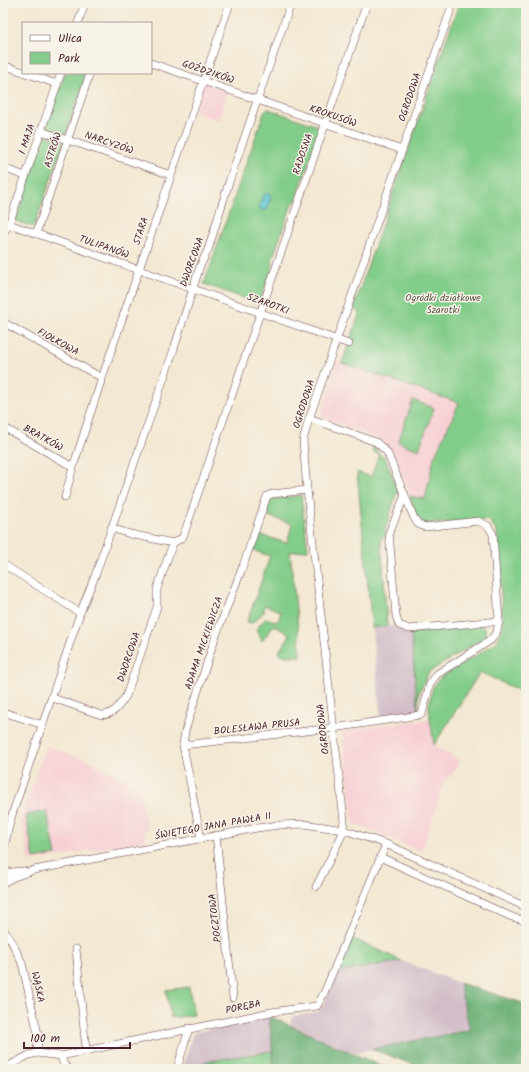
<svg xmlns="http://www.w3.org/2000/svg" width="529" height="1072" font-family="Kalam,sans-serif">
	<style>
		.built { fill: #f7cfd4 }
		.industrial { fill: #d2bdc8 }
		.green { fill: #83cd8a; stroke: #66765a }
		.forest { fill: #6ab076; stroke: #5a6850 }
		.water { fill: #5ac7d0; stroke: #52737e }
		.lines { fill: none; stroke-linecap: round; stroke-linejoin: round }
		.minor-casing { stroke: #633d44; stroke-width: 8 }
		.minor { stroke: #fff; stroke-width: 7 }
		.labels { text-anchor: middle; dominant-baseline: central; stroke-width: 3; stroke-linejoin: round; paint-order: stroke }
		.street-label { font-size: 10px; fill: #4a1f2b; stroke: #f7f3e8 }
		.park-label { font-size: 10px; fill: #5b5348; stroke: #f7f3e8 }
	</style>
	<rect width="100%" height="100%" fill="#f7f3e8"/>
	<filter id="ink" filterUnits="userSpaceOnUse"><feTurbulence type="fractalNoise" baseFrequency=".025" numOctaves="2"/><feDisplacementMap in="SourceGraphic" scale="8" xChannelSelector="R" yChannelSelector="G"/><feConvolveMatrix kernelMatrix="1 2 1 2 8 2 1 2 1" color-interpolation-filters="sRGB"/></filter>
	<filter id="wash" filterUnits="userSpaceOnUse"><feTurbulence type="fractalNoise" baseFrequency=".012" numOctaves="4" result="noise"/><feDisplacementMap in="SourceGraphic" scale="16" xChannelSelector="R" yChannelSelector="G"/><feGaussianBlur stdDeviation="0.9" result="paint"/><feColorMatrix in="noise" values="0 0 0 0 0 0 0 0 0 0 0 0 0 0 0 0 0 1.4 0 .05"/><feComposite in="paint" operator="in"/></filter>
	<g filter="url(#wash)">
		<rect width="100%" height="100%" fill="#f3e8d1"/>
		<!-- built -->
		<g class="built">
			<path d="M 204,83 L 228,91 L 218,120 L 194,112 Z"/>
			<path d="M 337,361 L 459,403 L 434,457 L 425,499 L 410,496 L 396,458 L 389,447 L 382,441 L 321,416 Z"/>
			<path d="M 430,719 L 434,745 L 460,761 L 453,772 L 444,782 L 422,852 L 353,823 L 342,731 Z"/>
			<path d="M 46,746 L 89,761 L 139,786 L 147,829 L 144,829 L 146,840 L 29,862 L 23,826 L 20,822 Z"/>
		</g>
		<!-- industrial -->
		<g class="industrial">
			<path d="M 387,626 L 395,626 L 402,631 L 411,633 L 418,713 L 381,718 L 372,628 Z"/>
			<path d="M 402,961 L 459,983 L 470,1030 L 351,1053 L 289,1025 L 294,1016 L 318,1012 L 324,1003 L 339,972 Z"/>
			<path d="M 269,1016 L 272,1051 L 204,1062 L 204,1068 L 182,1069 L 193,1033 Z"/>
		</g>
		<!-- green -->
		<g class="green">
			<path d="M 459,3 L 526,3 L 526,694 L 480,672 L 434,745 L 430,719 L 429,705 L 433,687 L 440,678 L 497,642 L 503,624 L 497,532 L 489,520 L 423,524 L 423,522 L 417,517 L 410,496 L 425,499 L 434,457 L 459,403 L 342,363 L 360,312 L 353,309 Z"/>
			<path d="M 65,73 L 87,73 L 66,134 L 46,127 Z"/>
			<path d="M 268,109 L 318,126 L 320,128 L 296,201 L 292,204 L 272,260 L 273,265 L 259,304 L 204,284 L 265,110 Z"/>
			<path d="M 45,135 L 64,142 L 34,227 L 15,221 Z"/>
			<path d="M 413,400 L 434,408 L 419,450 L 398,442 Z"/>
			<path d="M 373,447 L 383,457 L 384,456 L 399,492 L 396,495 L 385,531 L 386,536 L 381,538 L 387,626 L 372,628 L 357,472 L 371,477 L 379,454 L 373,452 L 372,449 Z"/>
			<path d="M 301,495 L 308,550 L 290,552 L 301,656 L 286,656 L 278,653 L 290,635 L 274,625 L 262,641 L 256,629 L 266,618 L 278,622 L 281,612 L 265,605 L 263,610 L 265,611 L 252,623 L 247,622 L 270,556 L 254,551 L 260,535 L 287,543 L 292,524 L 265,515 L 270,500 Z"/>
			<path d="M 481,625 L 485,628 L 486,635 L 484,638 L 429,672 L 419,692 L 418,713 L 411,633 Z"/>
			<path d="M 47,811 L 56,855 L 34,859 L 26,815 Z"/>
			<path d="M 352,938 L 402,961 L 339,972 Z"/>
			<path d="M 189,987 L 194,1015 L 171,1018 L 166,990 Z"/>
			<path d="M 272,1051 L 274,1069 L 204,1069 L 204,1062 Z"/>
		</g>
		<!-- forest -->
		<g class="forest">
			<path d="M 459,983 L 526,1004 L 526,1069 L 425,1069 L 372,1049 L 470,1030 Z"/>
			<path d="M 269,1016 L 388,1069 L 274,1069 Z"/>
		</g>
		<!-- water -->
		<path class="water" d="M 268,193 L 271,197 L 267,210 L 262,211 L 259,207 L 263,195 Z"/>
	</g>
	<g filter="url(#ink)">
		<g class="lines">
			<defs>
				<g id="minor">
					<path d="M 78,23 L 85,3"/>
					<path d="M 151,63 L 402,150"/>
					<path d="M 3,65 L 23,72"/>
					<path d="M 25,73 L 57,84"/>
					<path d="M 41,131 L 171,175"/>
					<path d="M 3,168 L 25,176"/>
					<path d="M 9,224 L 349,344"/>
					<path d="M 3,234 L 9,224 L 61,73"/>
					<path d="M 36,234 L 90,73"/>
					<path d="M 3,322 L 102,378"/>
					<path d="M 3,427 L 73,467"/>
					<path d="M 405,495 L 389,533 L 396,616 L 399,625 L 409,629 L 499,621"/>
					<path d="M 65,497 L 73,467 L 102,378 L 230,3"/>
					<path d="M 111,528 L 130,534 L 173,543"/>
					<path d="M 3,564 L 80,613"/>
					<path d="M 53,698 L 101,715 C 114,715 119,706 126,696 L 157,607 L 157,589 L 173,543 L 182,538 L 184,534 L 367,3"/>
					<path d="M 3,712 L 43,725"/>
					<path d="M 183,745 L 333,728 L 414,716 L 422,714 L 430,684 L 437,674 L 491,640 L 497,631 L 499,621 L 493,534 L 488,526 L 478,521 L 425,527 L 418,524 L 414,518 L 387,452 L 376,442 L 309,418"/>
					<path d="M 216,835 L 233,998"/>
					<path d="M 201,839 L 183,745 L 185,731 L 215,638 L 243,566 L 267,496 L 272,494 L 307,490"/>
					<path d="M 3,851 L 11,818 L 80,613 L 95,576 L 174,349 L 200,266 L 208,250 L 229,182 L 291,3"/>
					<path d="M 380,857 L 512,917 L 526,921"/>
					<path d="M 3,875 L 11,872 L 24,871"/>
					<path d="M 3,883 L 14,877 L 34,870 L 257,828 L 279,825 L 304,824 L 344,830 L 386,844 L 526,907"/>
					<path d="M 316,887 L 342,835 L 344,821 L 307,490 L 303,441 L 308,422 L 453,3"/>
					<path d="M 3,929 L 11,940 L 22,963 L 38,1034 L 37,1053"/>
					<path d="M 76,949 L 86,1050"/>
					<path d="M 61,1056 L 63,1063 L 68,1069"/>
					<path d="M 3,1069 L 29,1055 L 37,1053 L 61,1056 L 271,1012 L 317,1006 L 324,993 L 386,844"/>
					<path d="M 177,1069 L 189,1028"/>
				</g>
			</defs>
			<!-- minor casing -->
			<use href="#minor" class="minor-casing"/>
			<!-- minor -->
			<use href="#minor" class="minor"/>
		</g>
	</g>
	<g class="labels">
		<!-- street labels -->
		<g class="street-label">
			<text transform="translate(208 72) rotate(19)">GOŹDZIKÓW</text>
			<text transform="translate(410 97) rotate(-71)">OGRODOWA</text>
			<text transform="translate(333 116) rotate(19)">KROKUSÓW</text>
			<text transform="translate(27 139) rotate(-71)">1 MAJA</text>
			<text transform="translate(109 143) rotate(19)">NARCYZÓW</text>
			<text transform="translate(53 150) rotate(-72)">ASTRÓW</text>
			<text transform="translate(303 154) rotate(-71)">RADOSNA</text>
			<text transform="translate(141 231) rotate(-71)">STARA</text>
			<text transform="translate(104 247) rotate(19)">TULIPANÓW</text>
			<text transform="translate(192 262) rotate(-70)">DWORCOWA</text>
			<text transform="translate(268 304) rotate(20)">SZAROTKI</text>
			<text transform="translate(58 342) rotate(29)">FIOŁKOWA</text>
			<text transform="translate(304 404) rotate(-72)">OGRODOWA</text>
			<text transform="translate(43 438) rotate(29)">BRATKÓW</text>
			<text transform="translate(204 643) rotate(-71)">ADAMA MICKIEWICZA</text>
			<text transform="translate(129 657) rotate(-71)">DWORCOWA</text>
			<text transform="translate(257 727) rotate(-6)">BOLESŁAWA PRUSA</text>
			<text transform="translate(323 729) rotate(-96)">OGRODOWA</text>
			<text transform="translate(213 826) rotate(-10)">ŚWIĘTEGO JANA PAWŁA II</text>
			<text transform="translate(215 918) rotate(-97)">POCZTOWA</text>
			<text transform="translate(38 987) rotate(78)">WĄSKA</text>
			<text transform="translate(243 1007) rotate(-12)">PORĘBA</text>
		</g>
		<!-- park labels -->
		<g class="park-label">
			<text x="443" y="298">Ogródki działkowe<tspan x="443" dy="12">Szarotki</tspan></text>
		</g>
	</g>
	<!-- margin -->
	<rect width="529" height="1072" fill="none" stroke="#f7f3e8" stroke-width="16"/>
	<!-- legend -->
	<rect x="22" y="22" width="130" height="52" fill="#f7f3e8" stroke="#b29e9c"/>
	<rect x="30" y="35" width="20" height="6" fill="#ffffff" stroke="#b29e9c"/>
	<text x="58" y="42" font-size="12" fill="#4a1f2b">Ulica</text>
	<rect x="30" y="52" width="20" height="12" fill="#83cd8a" stroke="#b29e9c"/>
	<text x="58" y="62" font-size="12" fill="#4a1f2b">Park</text>
	<!-- scale -->
	<path d="M24 1042v6h106v-6" fill="none" stroke="#4a1f2b" stroke-width="2"/>
	<text x="30" y="1042" font-size="12" fill="#4a1f2b" stroke="#f7f3e8" stroke-width="3" paint-order="stroke">100 m</text>
</svg>
